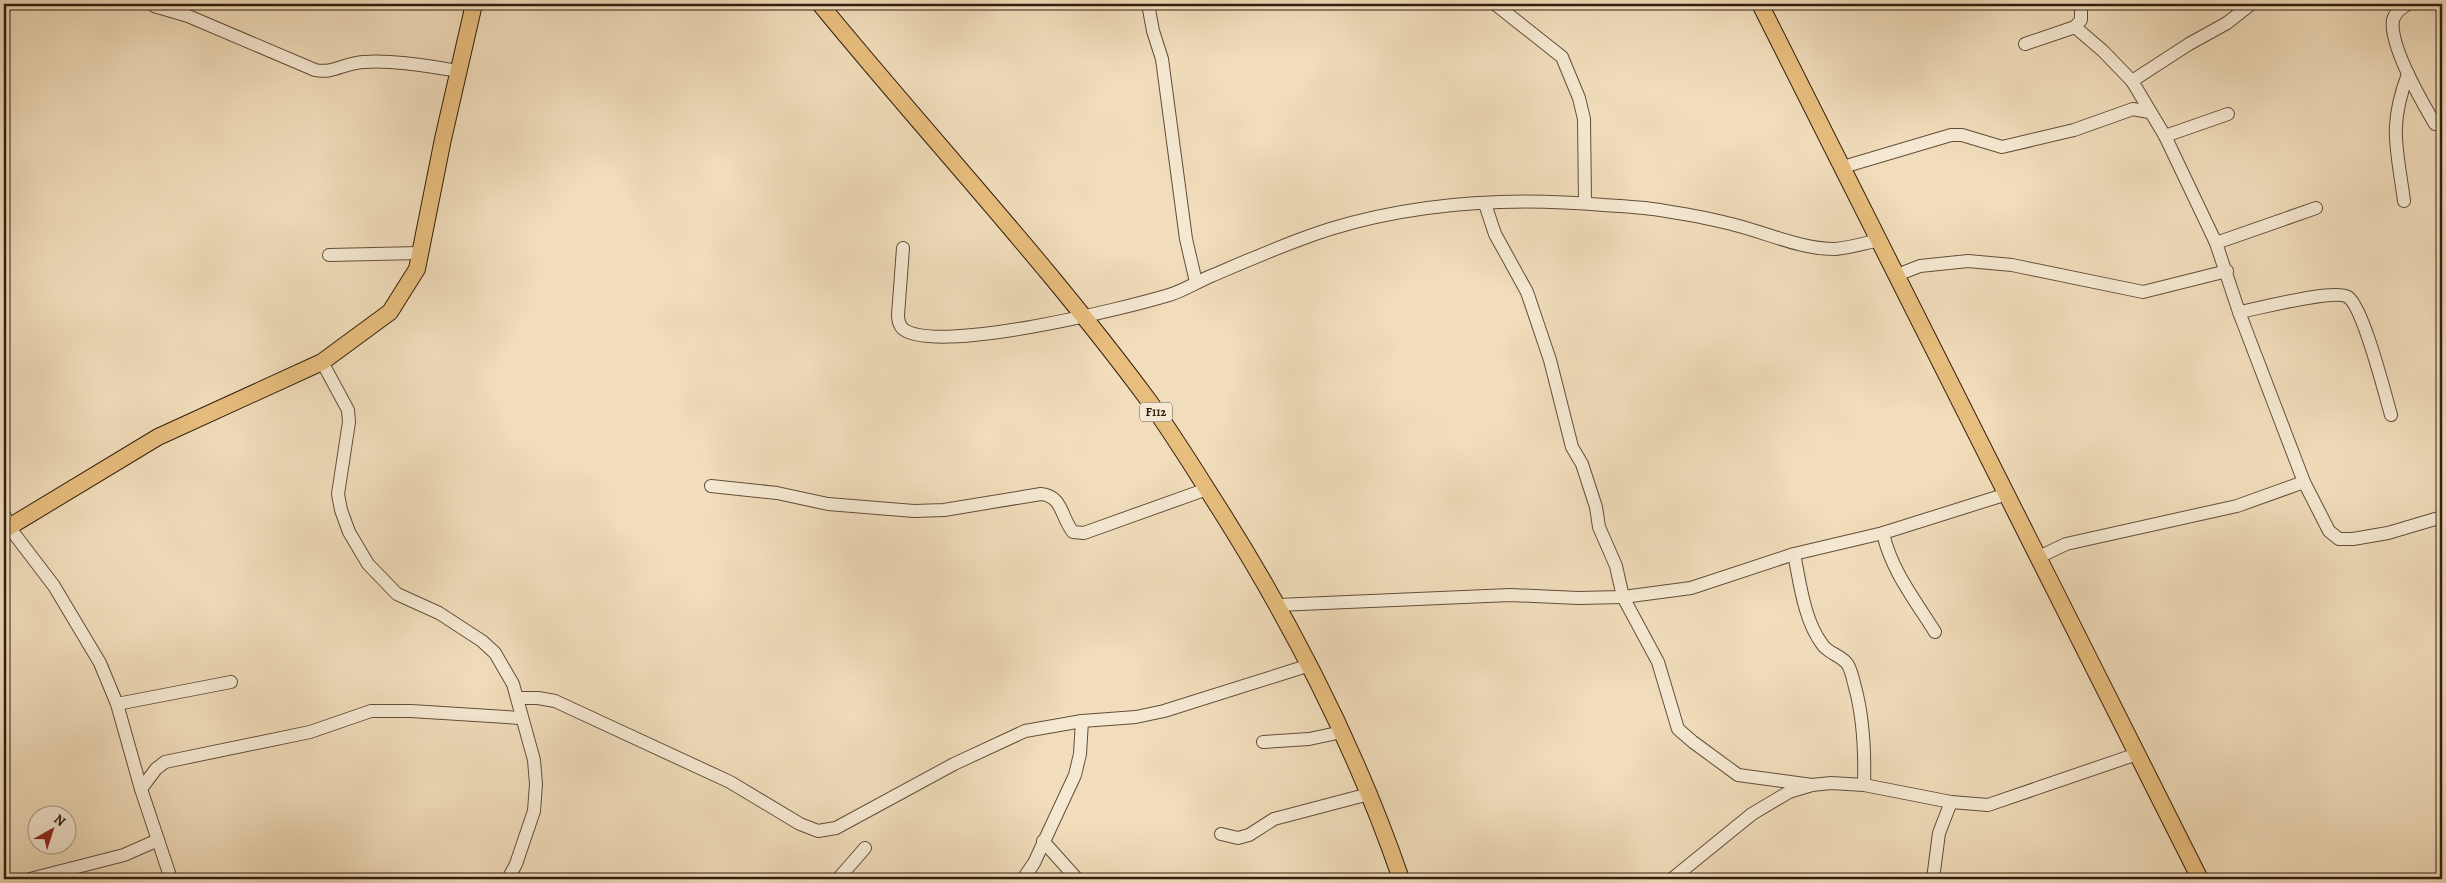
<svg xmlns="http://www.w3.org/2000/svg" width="2446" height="883" font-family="Alegreya,serif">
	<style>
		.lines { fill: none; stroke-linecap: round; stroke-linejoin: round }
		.minor-casing { stroke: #624e39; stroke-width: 14 }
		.major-casing { stroke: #321e0e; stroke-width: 18 }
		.minor { stroke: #f6e9d3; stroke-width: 12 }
		.major { stroke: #e8be7e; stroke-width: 16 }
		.labels { text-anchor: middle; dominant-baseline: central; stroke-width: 5; stroke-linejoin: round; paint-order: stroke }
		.shield { fill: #f6e9d3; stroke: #6d5b49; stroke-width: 1 }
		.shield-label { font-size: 12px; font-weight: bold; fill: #321e0e }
	</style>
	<rect width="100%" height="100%" fill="#f1ddbb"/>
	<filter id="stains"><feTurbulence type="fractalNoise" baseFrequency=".004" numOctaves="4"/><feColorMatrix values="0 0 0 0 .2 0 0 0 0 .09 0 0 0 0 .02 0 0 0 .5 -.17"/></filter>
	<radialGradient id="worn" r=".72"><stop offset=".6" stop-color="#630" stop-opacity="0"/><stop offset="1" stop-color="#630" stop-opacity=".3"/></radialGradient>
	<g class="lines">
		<defs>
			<g id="minor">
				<path d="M 1148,4 L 1153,31 L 1162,59 L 1186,239 L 1196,282"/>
				<path d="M 1495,4 L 1562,57 L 1579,98 L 1584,119 L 1585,203"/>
				<path d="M 2408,4 C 2401,8 2395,12 2393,20 C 2389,45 2422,102 2435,124"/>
				<path d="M 154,6 L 188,16 L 315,70 C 332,74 345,63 363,62 C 395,60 427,66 459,71"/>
				<path d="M 2075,27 L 2103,51 L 2132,81 L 2165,136 L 2216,243 L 2239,312 L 2304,482 L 2329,531 L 2339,539 L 2353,539 L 2388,533 L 2442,517"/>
				<path d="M 2025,44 L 2075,27 L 2081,20 L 2081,4"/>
				<path d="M 2132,81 L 2189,44 L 2227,23 L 2251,4"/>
				<path d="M 2165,136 L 2228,114"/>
				<path d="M 1843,167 L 1951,135 L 1962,135 L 2002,147 L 2074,130 L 2133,109 L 2149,112"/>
				<path d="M 2404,201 C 2397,147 2388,127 2408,74"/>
				<path d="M 1485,204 L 1495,234 L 1527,292 L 1550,360 L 1572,447 L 1582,464 L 1596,507 L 1599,527 L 1616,566 L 1623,597 L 1658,662 L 1678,729 L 1693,742 L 1738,775 L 1812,785"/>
				<path d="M 2216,243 L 2316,208"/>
				<path d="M 903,248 L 898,315 C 898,321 899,325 903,329 C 937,355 1126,308 1169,295 C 1183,291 1197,282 1211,276 C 1251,259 1289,242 1330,229 C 1418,202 1513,197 1604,205 C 1622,206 1642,207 1660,210 C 1685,214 1711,218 1735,225 C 1767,233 1801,249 1835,249 C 1849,248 1865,243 1880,240"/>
				<path d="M 329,255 L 420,253"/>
				<path d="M 1897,275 L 1920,266 L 1968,261 L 2012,265 L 2143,292 L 2227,271"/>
				<path d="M 2239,312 C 2258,309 2334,288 2348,297 C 2363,307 2385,394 2391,415"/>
				<path d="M 322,362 L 348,410 L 349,422 L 338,494 L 341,510 L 349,532 L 368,564 L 397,594 L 439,613 L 482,641 L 495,653 L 513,684 L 534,760 L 536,784 L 534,811 L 516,864 L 508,879"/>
				<path d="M 711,486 L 777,493 L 828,504 L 914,511 L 944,510 L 1041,494 C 1063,496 1061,518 1073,532 L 1084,533 L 1207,489"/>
				<path d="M 4,514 L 9,527 L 54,586 L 100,663 L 117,704 L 141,789 L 171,879"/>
				<path d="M 1883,533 C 1891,570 1915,600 1935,632"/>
				<path d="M 1794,554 C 1800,583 1804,620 1822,644 C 1828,654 1842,655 1848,665 C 1852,672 1853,680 1855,687 C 1864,720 1865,752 1864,785"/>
				<path d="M 2039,557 L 2066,544 L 2237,506 L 2304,482"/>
				<path d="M 1278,605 L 1510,595 L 1578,598 L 1623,597 L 1691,588 L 1794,554 L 1883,533 L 2007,494"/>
				<path d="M 518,698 L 538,698 L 555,701 L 730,782 L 800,824 L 818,831 L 836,828 L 954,764 L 1025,731 L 1082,721 L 1136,717 L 1164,711 L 1310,665"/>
				<path d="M 117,704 L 231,682"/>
				<path d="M 1263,742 L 1309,739 L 1342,732"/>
				<path d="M 141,789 L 156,769 L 165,762 L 310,732 L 371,711 L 411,711 L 521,718"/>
				<path d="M 1221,834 L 1238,838 L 1249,835 L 1274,819 L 1369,794"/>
				<path d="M 1043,841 L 1077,879"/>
				<path d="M 30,879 L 124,855 L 158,840"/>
				<path d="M 838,879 L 865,848"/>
				<path d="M 1023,879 L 1034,863 L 1075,775 L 1080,754 L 1082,721"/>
				<path d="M 1672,879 L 1752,814 L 1789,792 L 1812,785 L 1831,783 L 1864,785 L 1951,802 L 1988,805 L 2137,754"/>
				<path d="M 1933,879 L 1939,833 L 1951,802"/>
			</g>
			<g id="major">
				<path d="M 820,4 C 929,137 1047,263 1149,401 C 1174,436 1196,472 1219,508 C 1293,625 1356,748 1401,879"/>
				<path d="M 1760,4 L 2200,879"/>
				<path d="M 4,530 L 158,437 L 322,362 L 390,312 L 417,269 L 443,139 L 474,4"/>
			</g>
		</defs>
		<!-- minor casing -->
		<use href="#minor" class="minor-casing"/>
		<!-- major casing -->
		<use href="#major" class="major-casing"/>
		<!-- minor -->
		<use href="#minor" class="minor"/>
		<!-- major -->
		<use href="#major" class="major"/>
	</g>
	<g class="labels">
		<!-- shield labels -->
		<rect class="shield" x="1140" y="402.5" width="32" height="19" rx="4"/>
		<g class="shield-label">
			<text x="1156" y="412">F112</text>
		</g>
	</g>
	<!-- margin -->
	<rect width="2446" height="883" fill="none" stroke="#f1ddbb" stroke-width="20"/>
	<rect x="5" y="5" width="2436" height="873" fill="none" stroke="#321e0e" stroke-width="2.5"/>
	<rect x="10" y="10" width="2426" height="863" fill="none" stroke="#321e0e"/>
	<!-- north arrow -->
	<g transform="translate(52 830) rotate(39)"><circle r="24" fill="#f6e9d3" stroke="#a89884"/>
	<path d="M0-4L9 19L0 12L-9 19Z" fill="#8f2418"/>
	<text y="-8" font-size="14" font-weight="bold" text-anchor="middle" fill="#321e0e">N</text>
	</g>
	<rect width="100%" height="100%" filter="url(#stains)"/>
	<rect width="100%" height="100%" fill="url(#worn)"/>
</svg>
